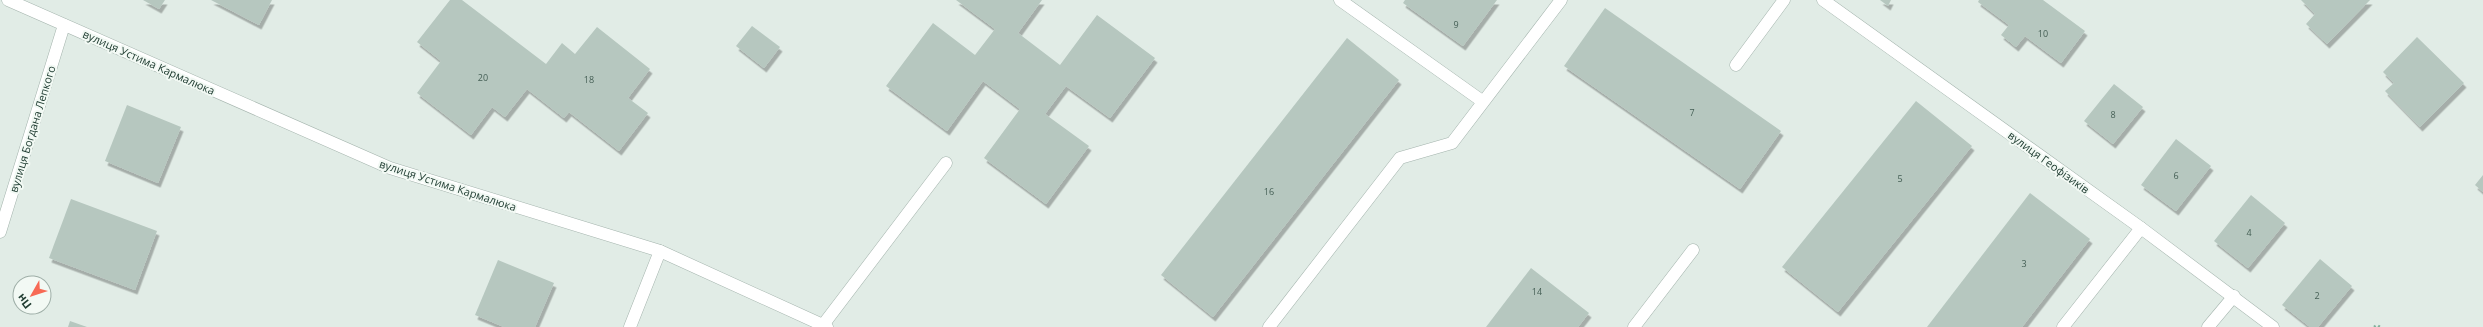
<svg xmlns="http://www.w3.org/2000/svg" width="2483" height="327" font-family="'Open Sans',sans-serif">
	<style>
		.building { fill: #b6c7bf; filter: url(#shadow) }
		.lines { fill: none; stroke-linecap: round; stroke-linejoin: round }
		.service-casing { stroke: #a4b4ad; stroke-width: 13 }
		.minor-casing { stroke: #a4b4ad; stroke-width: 13 }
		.path { stroke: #80b19c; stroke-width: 2.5; stroke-dasharray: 2 3; stroke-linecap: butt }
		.service { stroke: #fff; stroke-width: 12 }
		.minor { stroke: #fff; stroke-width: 12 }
		.labels { text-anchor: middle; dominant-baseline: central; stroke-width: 4; stroke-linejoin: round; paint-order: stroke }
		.number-label { font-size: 9px; fill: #466056 }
		.street-label { font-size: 11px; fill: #213e33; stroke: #f2f9f4 }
	</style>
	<defs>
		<filter id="shadow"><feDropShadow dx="2.5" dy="4.5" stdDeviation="0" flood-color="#0004"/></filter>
	</defs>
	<rect width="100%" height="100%" fill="#e1ece6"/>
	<!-- building -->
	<g class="building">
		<path d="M 143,0 L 165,0 L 159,9 Z"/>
		<path d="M 211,0 L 272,0 L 259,25 Z"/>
		<path d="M 450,0 L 462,0 L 546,64 L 562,43 L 575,54 L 597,27 L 650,69 L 628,98 L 648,113 L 619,151 L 569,112 L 564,118 L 527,89 L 505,117 L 492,107 L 471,135 L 417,93 L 441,61 L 417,42 Z"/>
		<path d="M 956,0 L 1042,0 L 1018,33 L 1060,65 L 1097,15 L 1155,58 L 1110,118 L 1066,86 L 1045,114 L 1089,146 L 1046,204 L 984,158 L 1020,109 L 983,81 L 947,131 L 886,86 L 933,23 L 975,55 L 995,29 Z"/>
		<path d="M 1405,0 L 1497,0 L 1463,46 L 1403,3 Z"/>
		<path d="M 1880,0 L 1891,0 L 1888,6 Z"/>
		<path d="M 1979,0 L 2043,0 L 2085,31 L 2061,63 L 2025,36 L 2016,47 L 2001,35 L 2009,25 L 1978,2 Z"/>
		<path d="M 2301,0 L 2370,0 L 2327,44 L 2306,24 L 2315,14 Z"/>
		<path d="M 1605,8 L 1781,131 L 1740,189 L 1564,66 Z"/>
		<path d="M 752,26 L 780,47 L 764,68 L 736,46 Z"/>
		<path d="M 2417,37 L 2464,83 L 2420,127 L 2385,91 L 2394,83 L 2383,72 Z"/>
		<path d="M 1347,38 L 1399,80 L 1213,317 L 1161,275 Z"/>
		<path d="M 2114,84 L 2143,107 L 2113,144 L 2084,121 Z"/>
		<path d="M 1916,101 L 1972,146 L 1838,312 L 1782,267 Z"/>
		<path d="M 127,105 L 181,127 L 158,183 L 105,161 Z"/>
		<path d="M 2176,139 L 2211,166 L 2176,211 L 2141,185 Z"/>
		<path d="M 2483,175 L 2483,192 L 2475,185 Z"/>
		<path d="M 2030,193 L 2090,239 L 2022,327 L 1927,327 Z"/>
		<path d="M 2251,195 L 2285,223 L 2248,268 L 2214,241 Z"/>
		<path d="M 71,199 L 157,231 L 135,290 L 49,258 Z"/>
		<path d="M 2320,259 L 2352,286 L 2318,327 L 2310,327 L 2282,305 Z"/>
		<path d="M 498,260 L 554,283 L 535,327 L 504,327 L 475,315 Z"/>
		<path d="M 1531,268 L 1589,313 L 1578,327 L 1486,327 Z"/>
		<path d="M 70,321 L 87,327 L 68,327 Z"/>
	</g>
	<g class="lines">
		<defs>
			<g id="service">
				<path d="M 1340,0 L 1482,101"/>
				<path d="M 1823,0 L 2141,228 L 2273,327"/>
				<path d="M 1736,65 L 1784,0"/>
				<path d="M 823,325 L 946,163"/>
				<path d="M 1269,327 L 1400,158 L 1452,143 L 1561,0"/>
				<path d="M 1634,327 L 1693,250"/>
				<path d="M 2063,327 L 2141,228"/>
				<path d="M 2208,327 L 2234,296"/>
			</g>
			<g id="minor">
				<path d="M 8,0 L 390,168 L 660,251 L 827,327"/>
				<path d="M 0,232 L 64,25"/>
				<path d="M 630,327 L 660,251"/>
			</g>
		</defs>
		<!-- service casing -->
		<use href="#service" class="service-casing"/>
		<!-- minor casing -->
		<use href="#minor" class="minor-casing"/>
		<!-- path -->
		<path class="path" d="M 2374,327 L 2377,325 L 2380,327"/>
		<!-- service -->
		<use href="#service" class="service"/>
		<!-- minor -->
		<use href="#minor" class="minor"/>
	</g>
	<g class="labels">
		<!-- number labels -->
		<g class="number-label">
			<text x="1456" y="24">9</text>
			<text x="2043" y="33">10</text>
			<text x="483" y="77">20</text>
			<text x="589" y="79">18</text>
			<text x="1692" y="112">7</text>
			<text x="2113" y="114">8</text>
			<text x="2176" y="175">6</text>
			<text x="1900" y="178">5</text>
			<text x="1269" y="191">16</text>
			<text x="2249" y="232">4</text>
			<text x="2024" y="263">3</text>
			<text x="1537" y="291">14</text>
			<text x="2317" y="295">2</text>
		</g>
		<!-- street labels -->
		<g class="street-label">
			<text transform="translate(149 62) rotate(24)">вулиця Устима Кармалюка</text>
			<text transform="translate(32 129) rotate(-73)">вулиця Богдана Лепкого</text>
			<text transform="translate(2049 162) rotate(36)">вулиця Геофізиків</text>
			<text transform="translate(448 185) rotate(18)">вулиця Устима Кармалюка</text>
		</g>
	</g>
	<!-- north arrow -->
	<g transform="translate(32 295) rotate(231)"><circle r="19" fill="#f2f9f4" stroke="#9eaea7"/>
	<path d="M0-3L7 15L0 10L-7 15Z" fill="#f76a55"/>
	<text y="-6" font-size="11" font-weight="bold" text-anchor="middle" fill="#213e33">Пн</text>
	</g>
</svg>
